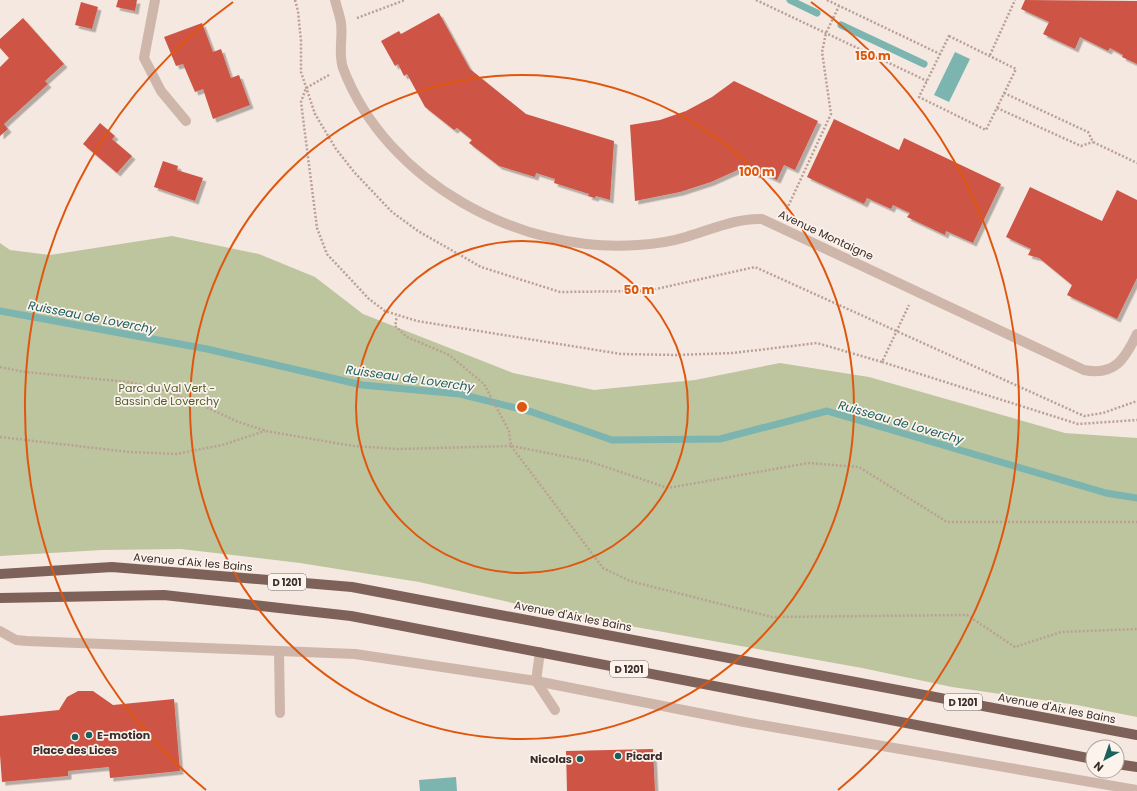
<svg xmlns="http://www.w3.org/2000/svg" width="1137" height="791" font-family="Poppins,sans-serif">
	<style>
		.green { fill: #bdc59e }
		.water { fill: #7cb4b0 }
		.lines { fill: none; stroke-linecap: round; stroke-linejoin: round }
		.stream { stroke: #7cb4b0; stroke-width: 7 }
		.building { fill: #ce5545; filter: url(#shadow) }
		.path { stroke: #baa094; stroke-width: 2.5; stroke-dasharray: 2 2; stroke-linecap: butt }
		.lane { stroke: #ceb6aa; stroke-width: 10 }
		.street { stroke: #ceb6aa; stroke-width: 10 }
		.primary { stroke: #7e625a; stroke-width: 10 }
		.ring { fill: none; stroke: #df570e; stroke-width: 2 }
		.poi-dot { fill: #1c605d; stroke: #fcf3ed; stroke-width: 1.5 }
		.labels { text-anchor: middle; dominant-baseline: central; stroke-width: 3.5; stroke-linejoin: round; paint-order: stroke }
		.shield { fill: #fcf3ed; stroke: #756864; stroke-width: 1 }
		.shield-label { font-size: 10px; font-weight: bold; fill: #3b2d2a }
		.street-label { font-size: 11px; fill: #3b2d2a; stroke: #fcf3ed }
		.park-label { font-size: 11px; fill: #505c2c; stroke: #fcf3ed }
		.poi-label { font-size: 11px; font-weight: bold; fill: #3b2d2a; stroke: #fcf3ed; text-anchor: start }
		.water-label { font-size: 12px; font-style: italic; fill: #1c605d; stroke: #fcf3ed }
		.centre { fill: #df570e; stroke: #fcf3ed; stroke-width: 2 }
		.ring-label { font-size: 12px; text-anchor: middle; font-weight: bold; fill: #df570e; stroke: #fcf3ed; stroke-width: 3.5; stroke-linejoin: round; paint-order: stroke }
	</style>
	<defs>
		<filter id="shadow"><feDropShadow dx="3.5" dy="3.5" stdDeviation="0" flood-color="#0004"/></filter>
	</defs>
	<rect width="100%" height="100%" fill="#f5e8e0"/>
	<!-- green -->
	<path class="green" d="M 172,236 L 259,254 L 315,277 L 363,314 L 513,373 L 594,390 L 695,380 L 780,363 L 869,377 L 1065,433 L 1137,438 L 1137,717 L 1077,705 L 952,687 L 862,668 L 553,612 L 419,582 L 300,563 L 181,549 L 102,550 L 0,556 L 0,243 L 10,250 L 50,255 Z"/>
	<!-- water -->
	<g class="water">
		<path d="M 955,52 L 970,59 L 949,102 L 934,95 Z"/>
		<path d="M 456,777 L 457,791 L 420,791 L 419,780 Z"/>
	</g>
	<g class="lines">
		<!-- stream -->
		<g class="stream">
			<path d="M 790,0 L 817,13"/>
			<path d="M 841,25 L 924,64"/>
			<path d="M 0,311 L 207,349 L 362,385 L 460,394 L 532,412 L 612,440 L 720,439 L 827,411 L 1106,493 L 1137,498"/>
		</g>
	</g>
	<!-- building -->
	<g class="building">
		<path d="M 118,0 L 137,0 L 135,11 L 116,7 Z"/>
		<path d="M 1025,0 L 1137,1 L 1137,64 L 1122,57 L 1123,55 L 1110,48 L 1108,51 L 1080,37 L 1075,49 L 1043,34 L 1049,22 L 1021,9 Z"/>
		<path d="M 81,2 L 98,7 L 92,29 L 75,25 Z"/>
		<path d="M 439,13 L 470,69 L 526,114 L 614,141 L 610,200 L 596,196 L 595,198 L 588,196 L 589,194 L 554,183 L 555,179 L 536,173 L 535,177 L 499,166 L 469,143 L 472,140 L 457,128 L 454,130 L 425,107 L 407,74 L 404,76 L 398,64 L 395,66 L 381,41 L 399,31 L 401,34 Z"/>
		<path d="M 23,18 L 64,64 L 45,81 L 48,84 L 4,124 L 8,129 L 0,136 L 0,67 L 9,58 L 0,48 L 0,39 Z"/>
		<path d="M 202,23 L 213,52 L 221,49 L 231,78 L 239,75 L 250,105 L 213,119 L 203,89 L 195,92 L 183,64 L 176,66 L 164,37 Z"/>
		<path d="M 734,81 L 818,121 L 795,170 L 784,165 L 777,180 L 759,172 L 757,175 L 742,168 L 711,182 L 680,192 L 635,201 L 630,125 L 660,120 L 686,111 L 712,97 Z"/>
		<path d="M 834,119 L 899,150 L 904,138 L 1001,184 L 973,243 L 946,231 L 945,235 L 907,217 L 910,213 L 893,205 L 891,209 L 867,198 L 864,204 L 807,177 Z"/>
		<path d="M 100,123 L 115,136 L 112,139 L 132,156 L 117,173 L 83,144 Z"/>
		<path d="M 163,161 L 178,166 L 177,170 L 203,178 L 195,201 L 154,187 Z"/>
		<path d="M 1030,187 L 1102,221 L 1117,190 L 1137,200 L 1137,278 L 1117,319 L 1067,295 L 1072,285 L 1039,258 L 1028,255 L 1031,249 L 1006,237 Z"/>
		<path d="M 78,691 L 93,691 L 113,705 L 174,699 L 180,771 L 110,778 L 109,767 L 68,771 L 68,776 L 2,782 L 0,755 L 0,716 L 59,710 L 67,697 Z"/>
		<path d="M 653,749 L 655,791 L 567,791 L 566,751 Z"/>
	</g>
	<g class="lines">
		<!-- path -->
		<g class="path">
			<path d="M 295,0 L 298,11 L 301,41 L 301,72 L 315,114 L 336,149 L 355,173 L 392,212 L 418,231 L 481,267 L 560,292 L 647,291 L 755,267 L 1084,416 L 1103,413 L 1137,401"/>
			<path d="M 756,0 L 927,81"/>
			<path d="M 827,0 L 940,54"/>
			<path d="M 357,18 L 405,0"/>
			<path d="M 949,36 L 1016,69 L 986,130 L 919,97 Z"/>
			<path d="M 990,55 L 1015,0"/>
			<path d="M 329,75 L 306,88 L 301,102 L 317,228 L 327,254 L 369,299 L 385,311 L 417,321 L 621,354 L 676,355 L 733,353 L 817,343 L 882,362 L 909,305"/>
			<path d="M 1004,93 L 1088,132 L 1093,142 L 1137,163"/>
			<path d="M 997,108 L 1081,146 L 1093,142"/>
			<path d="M 785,213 L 831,114 L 822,52 L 826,33 L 839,6"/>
			<path d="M 882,362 L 1078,424 L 1137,420"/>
			<path d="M 0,367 L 25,372 L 128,382 L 160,389 L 202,405 L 236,421 L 266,431 L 353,446 L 397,449 L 511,446 L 509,431 L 484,384 L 449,355 L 407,337 L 395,326 L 397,316"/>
			<path d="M 0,437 L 129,452 L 176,454 L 222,445 L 265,431"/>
			<path d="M 511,446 L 603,568 L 630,581 L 772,617 L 967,615 L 1015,647 L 1061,632 L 1137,629"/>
			<path d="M 512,446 L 588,461 L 668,488 L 808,463 L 859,467 L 947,522 L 1137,522"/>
		</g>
		<!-- lane -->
		<g class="lane">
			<path d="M 0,631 L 16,640 L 27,641 L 355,654 L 536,681 L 744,722 L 1137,790"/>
			<path d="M 279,651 L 280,713"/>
			<path d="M 540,652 L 536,681 L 555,710"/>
		</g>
		<!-- street -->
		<g class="street">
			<path d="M 155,0 L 144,58 L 161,91 L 186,121"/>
			<path d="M 335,0 C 337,8 340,16 341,23 C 343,39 338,53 343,68 C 386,182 520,254 638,245 C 654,244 670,242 686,237 C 710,230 736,218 762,219 L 1084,370 C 1115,376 1125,359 1137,334"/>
		</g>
		<!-- primary -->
		<g class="primary">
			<path d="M 0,574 L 112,567 L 352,587 L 1137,735"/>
			<path d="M 0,598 L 164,595 L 351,616 L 1093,759"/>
			<path d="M 1117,764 L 1137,767"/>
		</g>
	</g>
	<!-- distance rings -->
	<g class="ring">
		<circle cx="522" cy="407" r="166"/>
		<circle cx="522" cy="407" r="332"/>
		<path d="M206 790A497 497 0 0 1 233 2M811 2A497 497 0 0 1 838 790"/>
	</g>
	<!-- markers -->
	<g class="poi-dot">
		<circle cx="89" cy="735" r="4"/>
		<circle cx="75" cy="737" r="4"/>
		<circle cx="618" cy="756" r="4"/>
		<circle cx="580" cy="759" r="4"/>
	</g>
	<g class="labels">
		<!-- shield labels -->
		<g class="shield">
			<rect x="268" y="574" width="38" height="16" rx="3"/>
			<rect x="610" y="661" width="38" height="16" rx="3"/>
			<rect x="944" y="694" width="38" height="16" rx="3"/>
		</g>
		<g class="shield-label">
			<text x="287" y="582">D 1201</text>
			<text x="629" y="669">D 1201</text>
			<text x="963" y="702">D 1201</text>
		</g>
		<!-- street labels -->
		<g class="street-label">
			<text transform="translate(826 235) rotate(25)">Avenue Montaigne</text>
			<text transform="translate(193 562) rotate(5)">Avenue d'Aix les Bains</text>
			<text transform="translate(573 616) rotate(11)">Avenue d'Aix les Bains</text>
			<text transform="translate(1057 708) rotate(11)">Avenue d'Aix les Bains</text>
		</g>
		<!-- park labels -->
		<g class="park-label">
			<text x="167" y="388">Parc du Val Vert -<tspan x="167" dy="13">Bassin de Loverchy</tspan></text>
		</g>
		<!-- poi labels -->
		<g class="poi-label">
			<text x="97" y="735">E-motion</text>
			<text x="75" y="750" text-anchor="middle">Place des Lices</text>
			<text x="626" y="756">Picard</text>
			<text x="572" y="759" text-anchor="end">Nicolas</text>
		</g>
		<!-- water labels -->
		<g class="water-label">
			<text transform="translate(92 317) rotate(11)">Ruisseau de Loverchy</text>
			<text transform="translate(410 378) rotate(8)">Ruisseau de Loverchy</text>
			<text transform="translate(901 422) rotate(16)">Ruisseau de Loverchy</text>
		</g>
	</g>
	<circle cx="522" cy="407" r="6" class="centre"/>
	<g class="ring-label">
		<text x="873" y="60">150 m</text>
		<text x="757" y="176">100 m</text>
		<text x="639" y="294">50 m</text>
	</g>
	<!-- north arrow -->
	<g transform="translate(1105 759) rotate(220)"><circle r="19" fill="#fcf3ed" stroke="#afa49f"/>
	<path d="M0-3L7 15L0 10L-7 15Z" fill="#1c605d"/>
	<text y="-6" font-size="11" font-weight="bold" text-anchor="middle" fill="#3b2d2a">N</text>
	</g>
</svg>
